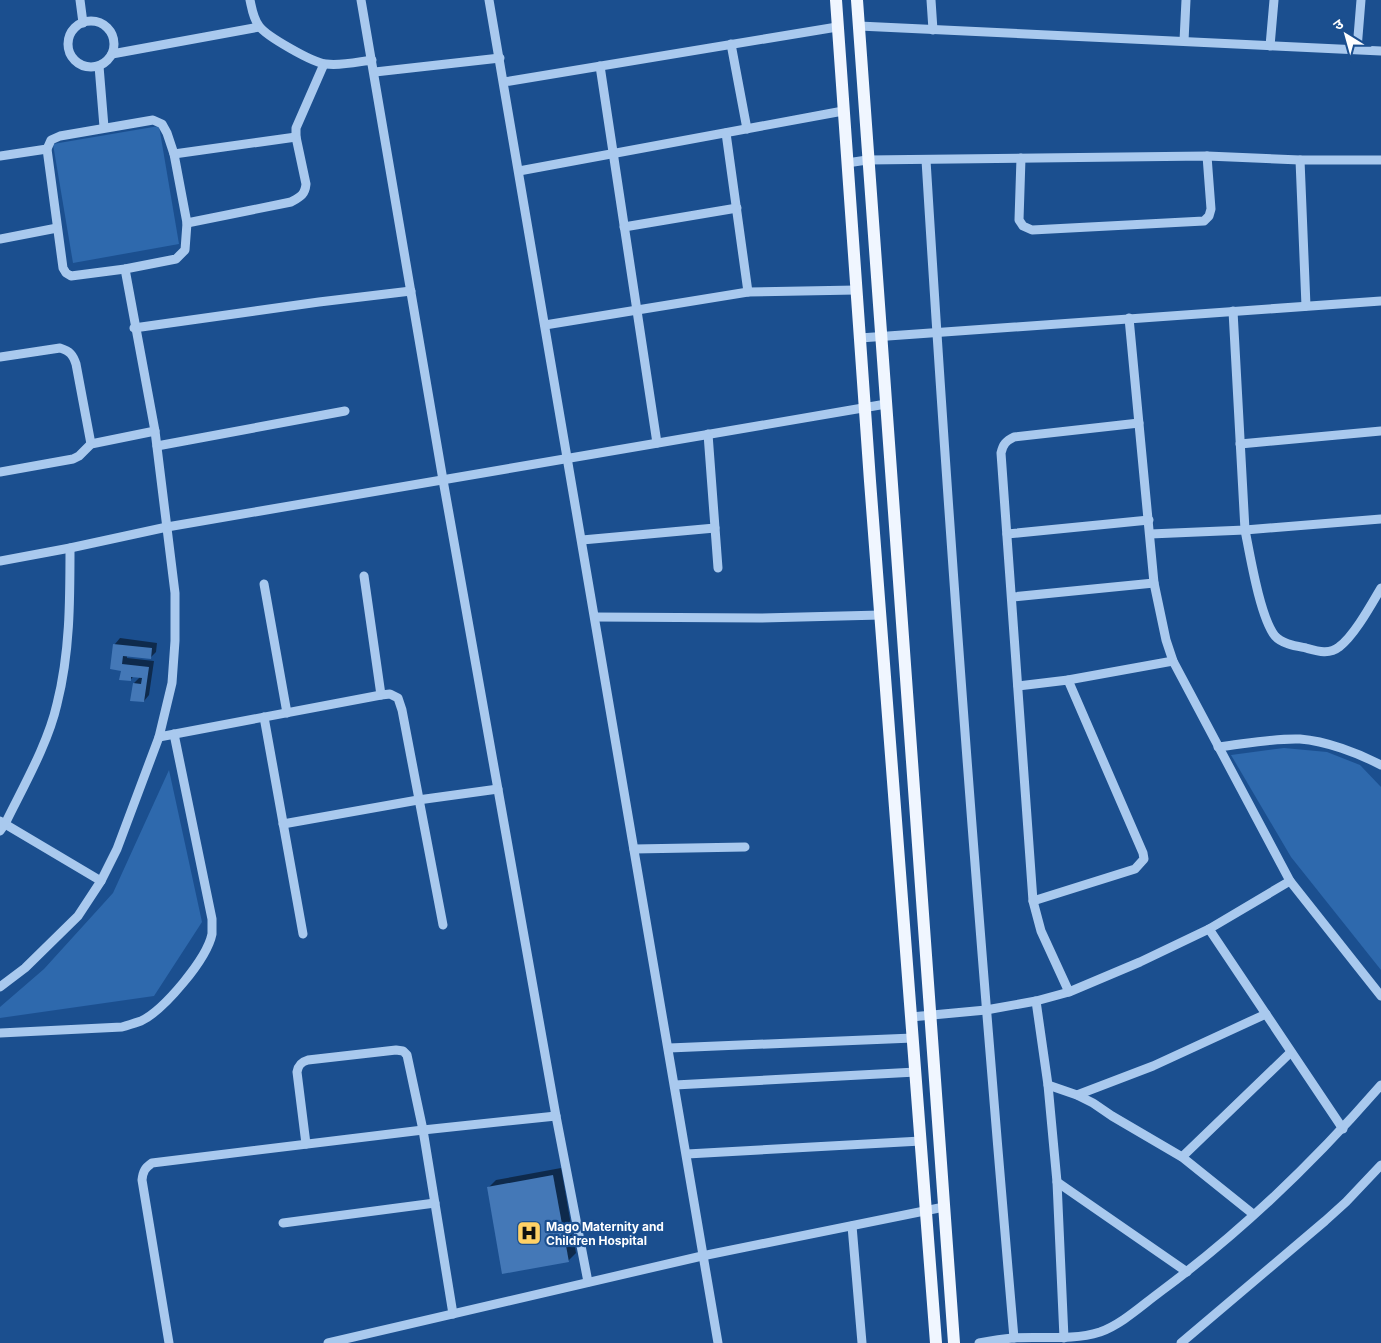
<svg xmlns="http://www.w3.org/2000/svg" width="1381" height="1343" font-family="Inter,'Noto Sans Devanagari',sans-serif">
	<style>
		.green { fill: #2e69ad }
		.shadow { fill: #0007 }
		.building { fill: #4478b7 }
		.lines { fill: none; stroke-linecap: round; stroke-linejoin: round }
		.minor { stroke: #a9c9ee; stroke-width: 9 }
		.major { stroke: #f0f6ff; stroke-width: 12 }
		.labels { text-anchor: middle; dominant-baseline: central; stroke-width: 4.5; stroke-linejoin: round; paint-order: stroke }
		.poi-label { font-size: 12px; font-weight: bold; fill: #fff; stroke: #1b4f8f; text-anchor: start }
	</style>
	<rect width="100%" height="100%" fill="#1b4f8f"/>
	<!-- green -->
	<g class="green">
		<path d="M 159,126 L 179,244 L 73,263 L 53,144 Z"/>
		<path d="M 1284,748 L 1327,752 L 1360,765 L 1381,787 L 1381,970 L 1291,857 L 1231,755 Z"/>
		<path d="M 169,770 L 202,922 L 154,996 L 0,1018 L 0,1007 L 44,969 L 113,893 Z"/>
	</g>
	<!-- shadow -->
	<g class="shadow">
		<path d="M 120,638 L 157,643 L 156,652 L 150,658 L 127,655 L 127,658 L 154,661 L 149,695 L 144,701 L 134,683 L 140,677 L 134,676 L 130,680 L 122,670 L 112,668 L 115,644 Z"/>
		<path d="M 561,1168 L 576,1253 L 568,1261 L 488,1188 L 496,1180 Z"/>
	</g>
	<!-- building -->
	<g class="building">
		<path d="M 113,644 L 152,648 L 151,659 L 123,656 L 122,664 L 149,667 L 144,702 L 130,701 L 133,683 L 141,684 L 142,678 L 131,677 L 131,681 L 119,680 L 121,671 L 110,669 Z"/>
		<path d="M 553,1175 L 569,1262 L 502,1274 L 487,1187 Z"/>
	</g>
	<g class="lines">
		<!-- minor -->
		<g class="minor">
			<path d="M 80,0 L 83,23"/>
			<path d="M 250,0 C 252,9 253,18 259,26 C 266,36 313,63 326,64 C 341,66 357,62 372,60"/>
			<path d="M 361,0 L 443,480 L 556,1116 L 588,1282"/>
			<path d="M 489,0 L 718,1343"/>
			<path d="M 931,0 L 933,30"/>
			<circle cx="91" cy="44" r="23"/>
			<path d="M 859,26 L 1381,51"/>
			<path d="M 1184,41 L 1186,0"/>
			<path d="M 731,44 L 747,129"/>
			<path d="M 1270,46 L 1274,0"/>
			<path d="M 1357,49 L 1361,0"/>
			<path d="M 112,54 L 259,27"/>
			<path d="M 99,66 L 104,127"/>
			<path d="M 600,66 L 657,443"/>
			<path d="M 375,72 L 500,58"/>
			<path d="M 504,82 L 837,27"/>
			<path d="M 153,120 L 162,124 L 167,133 L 174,154 L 187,223 L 185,250 L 176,259 L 125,269 L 71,276 L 66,273 L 63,268 L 47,149 L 51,140 L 60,136 Z"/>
			<path d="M 726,133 L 748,292"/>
			<path d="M 174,154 L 296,137"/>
			<path d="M 0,156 L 47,149"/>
			<path d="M 1021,158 L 1019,220 L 1023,226 L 1032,230 L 1204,221 L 1209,216 L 1211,209 L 1207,156"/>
			<path d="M 926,160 C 950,553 980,946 1014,1338"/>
			<path d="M 1300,160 L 1306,306"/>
			<path d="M 847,163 L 867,160 L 1207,156 L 1300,160 L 1381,160"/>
			<path d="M 519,171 L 843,111"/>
			<path d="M 187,223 L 291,202 C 300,197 305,195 306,184 L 296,137 L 296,128 L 324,64"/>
			<path d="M 624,227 L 737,208"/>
			<path d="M 0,239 L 57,228"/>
			<path d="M 1233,311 L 1245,530 C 1250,555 1260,617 1275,636 C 1282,644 1296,646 1306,648 C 1317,651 1329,655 1339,647 C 1354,636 1371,605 1381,588"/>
			<path d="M 1129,318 L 1154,583 L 1166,640 L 1173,661 L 1290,881 L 1381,996"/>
			<path d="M 545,325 L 748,292 L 856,290"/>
			<path d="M 134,328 L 319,302 L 411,291"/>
			<path d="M 860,338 L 1381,301"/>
			<path d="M 0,357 L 60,348 C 70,351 73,355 76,364 L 91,444"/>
			<path d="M 708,434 L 718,568"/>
			<path d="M 1240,444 L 1381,431"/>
			<path d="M 157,446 L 345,411"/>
			<path d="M 0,472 L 73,459 L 79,456 L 91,444 L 155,431"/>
			<path d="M 1007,534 L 1149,520"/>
			<path d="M 1150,534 L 1245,530 L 1381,519"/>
			<path d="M 582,540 L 715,528"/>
			<path d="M 0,561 L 70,548 L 167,527 L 886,404"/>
			<path d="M 364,576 L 381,695"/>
			<path d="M 264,584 L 287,713"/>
			<path d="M 1012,597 L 1154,583"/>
			<path d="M 595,617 L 760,618 L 881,615"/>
			<path d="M 1018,686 L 1068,680 L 1173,661"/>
			<path d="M 264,717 L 303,934"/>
			<path d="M 159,737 L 381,695 L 390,694 L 398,698 L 402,710 L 443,925"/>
			<path d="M 1218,747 C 1245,744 1273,738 1300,739 C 1326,741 1358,753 1381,765"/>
			<path d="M 0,821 L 101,881"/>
			<path d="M 283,824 L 418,800 L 498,789"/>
			<path d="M 0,831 L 5,824 C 23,787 48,744 57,704 C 70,653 70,601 70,548"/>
			<path d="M 634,849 L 745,847"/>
			<path d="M 1033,901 L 1135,869 L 1144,859 L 1143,853 L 1068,680"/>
			<path d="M 1209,929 L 1343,1129"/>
			<path d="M 0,987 L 25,968 L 78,916 L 101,881 L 117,849 L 159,737 L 172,683 L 175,641 L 175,593 L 155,431 L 125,269"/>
			<path d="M 1069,992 L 1041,931 L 1033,901 L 1001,453 C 1003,444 1006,441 1014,437 L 1139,423"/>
			<path d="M 1036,1001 L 1048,1085 L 1057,1182 L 1064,1338"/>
			<path d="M 911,1017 L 986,1010 L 1036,1001 L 1069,992 L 1140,962 L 1209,929 L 1290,881"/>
			<path d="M 0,1033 L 122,1027 C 129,1025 135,1023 141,1021 C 164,1010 207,959 212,934 C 212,929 212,924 212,919 L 174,734"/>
			<path d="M 669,1048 L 913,1038"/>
			<path d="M 675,1085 L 916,1072"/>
			<path d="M 1048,1085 L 1077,1095 L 1093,1103 L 1112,1116 L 1182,1157 L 1253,1214"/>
			<path d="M 1077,1095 L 1153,1066 L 1266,1014"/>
			<path d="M 306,1144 L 297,1072 C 298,1065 301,1062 308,1060 L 396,1050 L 403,1051 L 407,1055 L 423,1130 L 453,1314"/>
			<path d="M 687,1154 L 921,1141"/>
			<path d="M 1182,1157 L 1291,1052"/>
			<path d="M 1057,1182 L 1187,1272"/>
			<path d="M 283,1223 L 435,1203"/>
			<path d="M 852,1226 L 862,1343"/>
			<path d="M 169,1343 L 142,1180 C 143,1171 145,1168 152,1163 L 423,1130 L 556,1116"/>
			<path d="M 328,1343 L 702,1256 L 944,1207"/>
			<path d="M 979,1343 C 990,1341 1002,1339 1013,1338 C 1042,1336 1071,1341 1100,1332 C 1122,1324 1141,1306 1160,1292 C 1241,1232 1315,1161 1381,1085"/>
			<path d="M 1181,1343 L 1325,1221 L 1346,1202 L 1381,1165"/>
		</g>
		<!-- major -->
		<g class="major">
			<path d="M 836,0 L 870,481 L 936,1343"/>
			<path d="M 857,0 L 954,1343"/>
		</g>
	</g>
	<!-- icons -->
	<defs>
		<symbol id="hospital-square" viewBox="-11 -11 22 22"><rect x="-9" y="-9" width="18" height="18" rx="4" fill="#ffd166" stroke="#1b4f8f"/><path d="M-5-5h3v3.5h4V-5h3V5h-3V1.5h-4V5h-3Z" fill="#111"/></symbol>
	</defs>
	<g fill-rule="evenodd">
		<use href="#hospital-square" x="515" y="1219" width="28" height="28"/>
	</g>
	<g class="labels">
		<!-- poi labels -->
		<g class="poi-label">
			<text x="546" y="1226">Mago Maternity and<tspan x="546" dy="14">Children Hospital</tspan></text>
		</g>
	</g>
	<!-- north arrow -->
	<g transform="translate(1346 35) rotate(323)" stroke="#1b4f8f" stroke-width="4" paint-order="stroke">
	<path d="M0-4L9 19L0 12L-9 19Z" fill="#ffffff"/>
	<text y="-8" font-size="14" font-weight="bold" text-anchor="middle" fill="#ffffff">उ</text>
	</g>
</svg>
